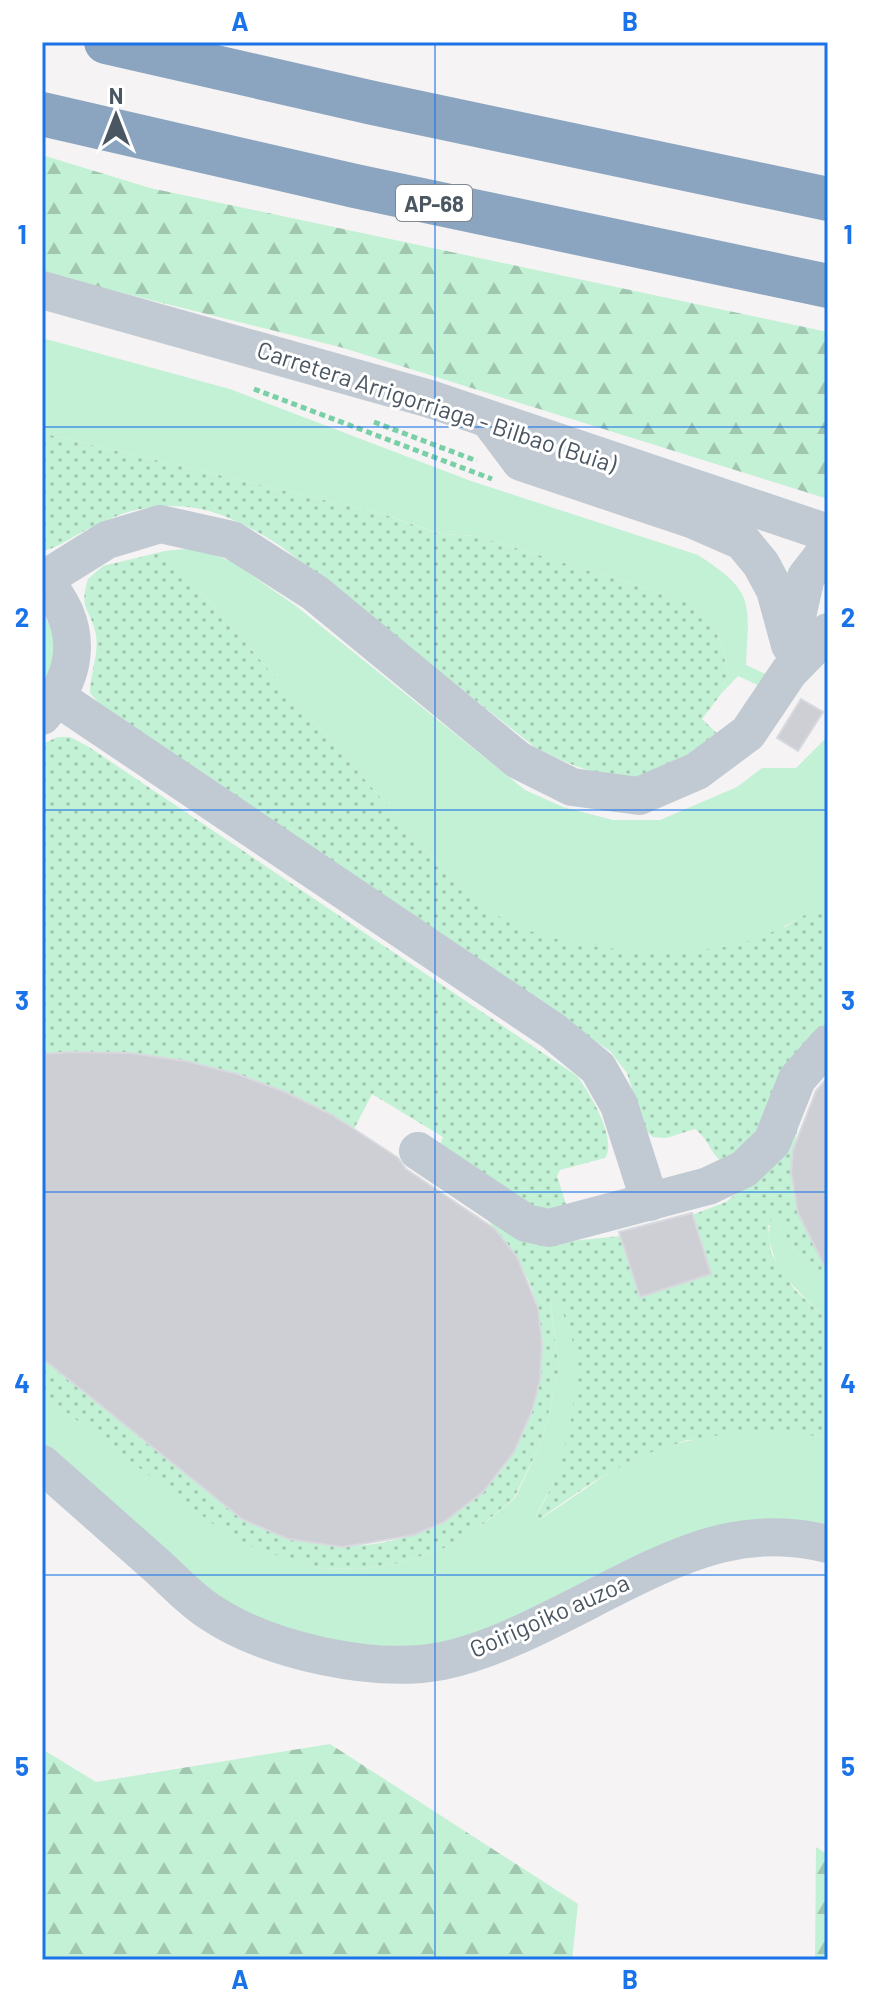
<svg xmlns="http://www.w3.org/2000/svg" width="870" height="2002" font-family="Barlow,sans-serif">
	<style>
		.grass { fill: url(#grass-dots) }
		.forest { fill: url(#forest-firs) }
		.garden { fill: #c3f1d5 }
		.building { fill: #cdcfd5; stroke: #d7d9de; stroke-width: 2 }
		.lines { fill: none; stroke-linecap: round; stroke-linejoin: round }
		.path { stroke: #7ad0a6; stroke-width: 5; stroke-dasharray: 6 4; stroke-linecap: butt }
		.minor { stroke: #c1cad2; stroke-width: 38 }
		.highway { stroke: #8ba5c1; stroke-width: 44 }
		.grid { fill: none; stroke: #1a73e8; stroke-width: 2; stroke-opacity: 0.55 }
		.labels { text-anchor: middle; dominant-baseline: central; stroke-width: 6; stroke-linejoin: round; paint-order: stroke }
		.shield { fill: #fff; stroke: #808990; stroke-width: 2 }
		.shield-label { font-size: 22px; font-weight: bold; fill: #4a5661 }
		.street-label { font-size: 24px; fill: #4a5661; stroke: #fff }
		.neatline { fill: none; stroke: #1a73e8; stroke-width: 3 }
		.grid-label { font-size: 26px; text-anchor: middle; font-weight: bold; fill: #1a73e8 }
	</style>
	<defs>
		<pattern id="grass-dots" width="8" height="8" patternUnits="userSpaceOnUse" patternTransform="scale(2)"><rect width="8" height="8" fill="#c3f1d5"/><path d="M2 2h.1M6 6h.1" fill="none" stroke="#a0c6b0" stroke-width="1.8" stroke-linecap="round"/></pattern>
		<pattern id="forest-firs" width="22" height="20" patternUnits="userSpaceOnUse" patternTransform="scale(2)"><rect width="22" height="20" fill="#c3f1d5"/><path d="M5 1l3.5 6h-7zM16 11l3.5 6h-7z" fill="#a0c6b0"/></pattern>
	</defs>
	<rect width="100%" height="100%" fill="#f5f3f3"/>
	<!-- grass -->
	<g class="grass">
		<path d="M 42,433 L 383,514 L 440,534 L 477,536 L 687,601 L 715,630 L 723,647 L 727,675 L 721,694 L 702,719 L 726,742 C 706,751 671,771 651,775 C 609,783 573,766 536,748 L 282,547 C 234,516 191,496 132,511 C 118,514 105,522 92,527 C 74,535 61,547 42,551 Z"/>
		<path d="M 165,551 L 458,886 L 512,924 L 785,927 L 828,900 L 828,1032 L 758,1141 L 725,1164 C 711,1156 709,1139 695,1129 L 666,1138 L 653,1137 L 645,1130 L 627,1073 L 610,1051 L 103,708 L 90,693 C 90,673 99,655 96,635 C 91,608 78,611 88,579 L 103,566 Z"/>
		<path d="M 58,737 L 70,737 L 89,747 L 577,1076 C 589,1092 618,1139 605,1158 L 560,1170 L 557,1176 L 566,1204 L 548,1217 L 438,1149 L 443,1137 L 372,1094 L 354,1129 L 328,1113 L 285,1092 L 237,1074 L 42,1054 L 42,744 Z"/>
		<path d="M 798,1125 L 791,1171 L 793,1191 L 798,1213 L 814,1245 L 828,1264 L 828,1291 L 791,1246 L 780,1226 L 768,1225 L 771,1253 L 795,1290 L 828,1320 L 828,1438 L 816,1436 L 687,1440 L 629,1462 L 590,1484 L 532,1524 C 539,1510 548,1496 554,1480 C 569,1435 593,1334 550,1299 L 559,1369 L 542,1441 L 514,1498 L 470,1535 L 442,1549 L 400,1563 L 360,1569 L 321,1568 L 264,1552 L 232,1539 L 42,1394 L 42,1358 L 242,1519 C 350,1577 482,1539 528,1422 C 542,1386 546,1346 537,1307 C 530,1272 508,1246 486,1218 L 553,1243 L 620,1236 L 641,1297 L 711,1274 L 692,1215 L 726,1202 L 748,1184 Z"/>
	</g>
	<!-- forest -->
	<g class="forest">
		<path d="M 42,155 L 150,188 L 828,332 L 828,499 L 340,347 L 42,273 Z"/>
		<path d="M 330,1744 L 578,1904 L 572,1960 L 42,1960 L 42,1749 L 96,1782 Z"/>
		<path d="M 816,1847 L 828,1855 L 828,1960 L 815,1960 Z"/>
	</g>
	<!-- garden -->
	<g class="garden">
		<path d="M 42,338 L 230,389 L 471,481 L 698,555 C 755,592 749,601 746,665 L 770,676 L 764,688 L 738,676 L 721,694 L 727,675 L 723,647 L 715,630 L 687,601 L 477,536 L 441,534 L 383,514 L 42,433 Z"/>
		<path d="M 194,548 L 231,561 L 296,606 L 525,790 L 563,807 L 613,820 L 660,820 L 737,787 L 762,768 L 796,768 L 828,736 L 828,900 C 799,919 769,937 735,945 C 673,958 570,951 513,924 C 494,916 475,898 458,886 L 165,551 Z"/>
		<path d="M 42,612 C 63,645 52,660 42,694 Z"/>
		<path d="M 774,1210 L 791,1246 L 828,1291 L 828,1320 C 797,1291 755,1256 774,1210 Z"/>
		<path d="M 550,1298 C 594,1337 572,1437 552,1485 C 546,1498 538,1510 533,1523 C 565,1505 594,1480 627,1463 C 689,1432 761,1426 828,1438 L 828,1544 L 767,1537 L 441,1661 L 248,1632 L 42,1464 L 42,1394 L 233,1539 L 265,1552 L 321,1568 L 360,1569 L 400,1563 L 442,1549 L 470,1535 L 515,1498 L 542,1441 L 559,1369 Z"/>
	</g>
	<!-- building -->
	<g class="building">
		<path d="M 801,699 L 823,712 L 798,751 L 777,738 Z"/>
		<path d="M 72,1052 L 130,1053 L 186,1061 L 237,1074 L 285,1092 L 328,1113 L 354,1129 L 398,1158 L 406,1169 L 495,1229 L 517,1257 L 538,1308 L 542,1344 L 540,1380 L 532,1411 L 514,1452 L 483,1492 L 444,1522 L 414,1535 L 343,1547 L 288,1539 L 242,1519 L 42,1358 L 42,1054 Z"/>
		<path d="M 828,1077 L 828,1273 L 798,1213 L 791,1171 L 793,1150 L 816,1091 Z"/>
		<path d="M 692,1213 L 711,1274 L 640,1297 L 619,1232 Z"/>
	</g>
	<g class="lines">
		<!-- path -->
		<g class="path">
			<path d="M 254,389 L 492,479"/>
			<path d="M 374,422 L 477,461"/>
		</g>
		<!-- minor -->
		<g class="minor">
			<path d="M 42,290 L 430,399 L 828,533"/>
			<path d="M 491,422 L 521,462 L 694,520 L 742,541 L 761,564 L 775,590 L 790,645"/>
			<path d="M 42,579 C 83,623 81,672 42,716"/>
			<path d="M 43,580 L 107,540 L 160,524 L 232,540 L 315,593 L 518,760 L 572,787 L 639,796 L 697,771 L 748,733 L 789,672 L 828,632"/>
			<path d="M 791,642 L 806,577 L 828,549"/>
			<path d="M 58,698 L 553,1031 L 598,1068 L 619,1105 L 650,1202"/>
			<path d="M 418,1151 L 526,1223 L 549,1228 L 708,1186 L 744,1169 L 772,1142 L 797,1079 L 828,1044"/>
			<path d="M 42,1464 C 80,1498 118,1531 155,1564 C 173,1580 190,1599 210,1612 C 268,1651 374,1674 442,1661 C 502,1649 570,1609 625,1582 C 692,1548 752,1525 828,1544"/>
		</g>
		<!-- highway -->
		<g class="highway">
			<path d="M 106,42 L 373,103 L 828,199"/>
			<path d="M 42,114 L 355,186 L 828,286"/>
		</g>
	</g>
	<!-- grid -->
	<path class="grid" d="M 435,42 L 435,1960M 42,427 L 828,427M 42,810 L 828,810M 42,1192 L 828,1192M 42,1575 L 828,1575"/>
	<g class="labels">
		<!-- shield labels -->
		<rect class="shield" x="396" y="185" width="76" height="36" rx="6"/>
		<g class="shield-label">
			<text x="434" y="203">AP-68</text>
		</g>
		<!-- street labels -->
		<g class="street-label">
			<text transform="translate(437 406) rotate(18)">Carretera Arrigorriaga - Bilbao (Buia)</text>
			<text transform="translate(549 1615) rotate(-24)">Goirigoiko auzoa</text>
		</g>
	</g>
	<!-- border -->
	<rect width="870" height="2002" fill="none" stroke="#ffffff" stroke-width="88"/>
	<!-- north arrow -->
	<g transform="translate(116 116)" stroke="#ffffff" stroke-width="6" paint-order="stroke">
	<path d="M0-6L14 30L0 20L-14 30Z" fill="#4a5661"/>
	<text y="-12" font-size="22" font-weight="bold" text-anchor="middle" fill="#4a5661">N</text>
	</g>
	<rect x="44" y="44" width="782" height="1914" class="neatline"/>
	<g class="grid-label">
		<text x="240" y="31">A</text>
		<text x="630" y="31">B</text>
		<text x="22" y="244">1</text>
		<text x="848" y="244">1</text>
		<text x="22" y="627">2</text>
		<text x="848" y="627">2</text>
		<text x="22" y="1010">3</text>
		<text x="848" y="1010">3</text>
		<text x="22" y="1393">4</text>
		<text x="848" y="1393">4</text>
		<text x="22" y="1776">5</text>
		<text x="848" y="1776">5</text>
		<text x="240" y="1989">A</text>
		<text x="630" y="1989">B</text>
	</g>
</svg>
